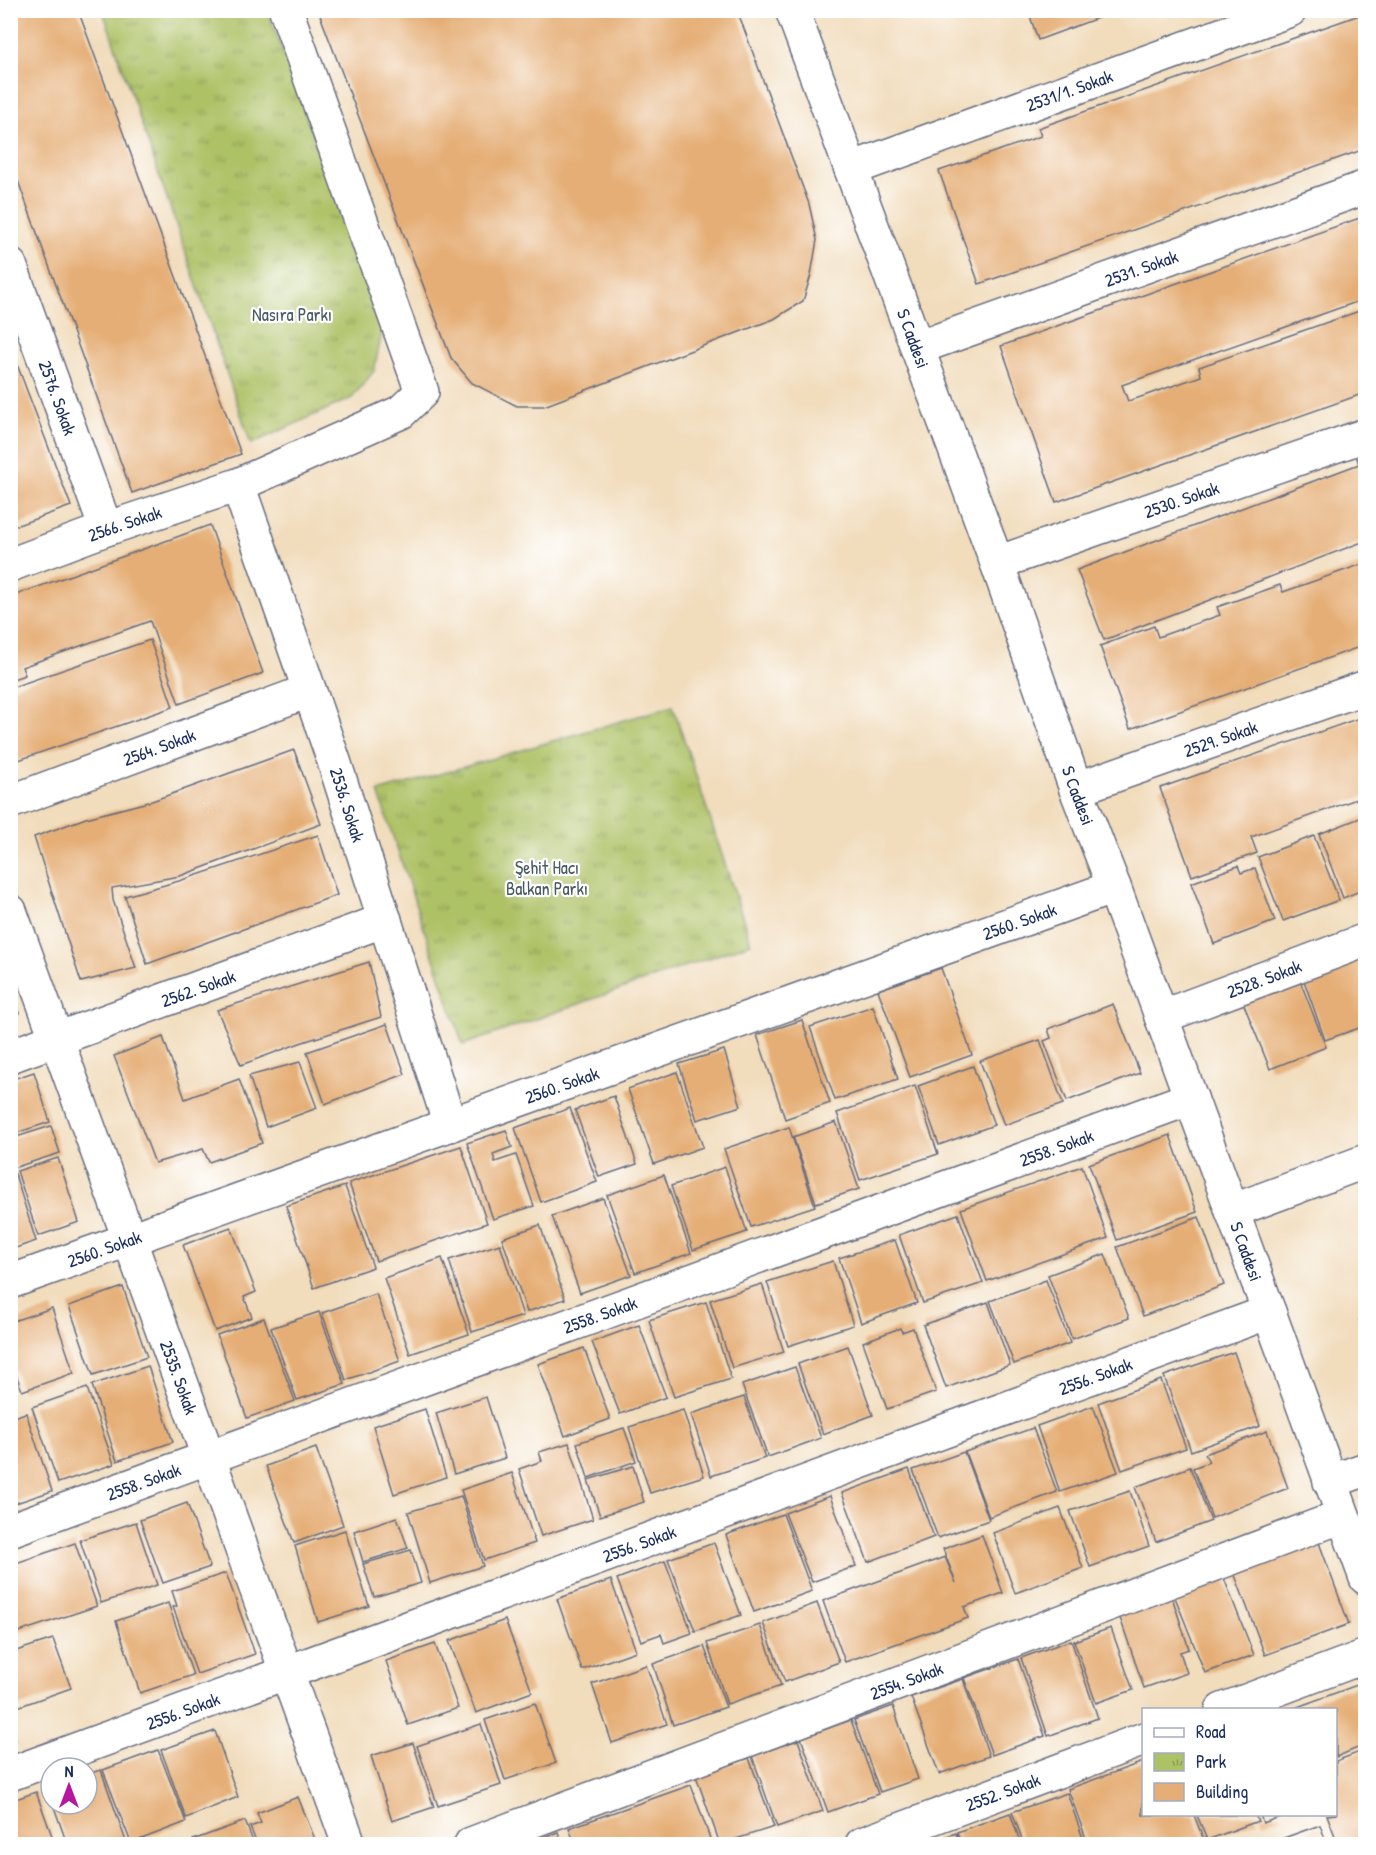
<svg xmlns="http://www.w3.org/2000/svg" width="1376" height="1855" font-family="'Patrick Hand',sans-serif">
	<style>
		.park { fill: url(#park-tufts); stroke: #647862; stroke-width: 1.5 }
		.building { fill: #e5ae76 }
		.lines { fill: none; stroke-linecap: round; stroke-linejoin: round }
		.minor-casing { stroke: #666c7f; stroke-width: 36 }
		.secondary-casing { stroke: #666c7f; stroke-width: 36 }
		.minor { stroke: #fff; stroke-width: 33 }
		.secondary { stroke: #fff; stroke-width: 33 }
		.labels { text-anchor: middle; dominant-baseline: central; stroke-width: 4.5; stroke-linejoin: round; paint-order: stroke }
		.street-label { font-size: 18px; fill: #1b2f5e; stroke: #fff }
		.park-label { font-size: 18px; fill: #475b60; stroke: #fff }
	</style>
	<defs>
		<pattern id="park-tufts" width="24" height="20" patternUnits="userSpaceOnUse" patternTransform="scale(1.5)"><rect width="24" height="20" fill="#adc165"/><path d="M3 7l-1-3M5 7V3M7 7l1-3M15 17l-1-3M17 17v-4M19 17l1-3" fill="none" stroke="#8c9d56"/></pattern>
	</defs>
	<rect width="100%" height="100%" fill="#fff"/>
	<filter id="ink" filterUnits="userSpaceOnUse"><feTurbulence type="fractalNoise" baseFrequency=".0167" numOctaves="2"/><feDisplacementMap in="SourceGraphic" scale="12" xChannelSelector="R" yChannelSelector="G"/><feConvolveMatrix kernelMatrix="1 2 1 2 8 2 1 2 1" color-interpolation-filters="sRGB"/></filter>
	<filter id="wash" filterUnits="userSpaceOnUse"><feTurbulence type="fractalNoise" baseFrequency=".008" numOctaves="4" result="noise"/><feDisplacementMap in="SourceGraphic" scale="24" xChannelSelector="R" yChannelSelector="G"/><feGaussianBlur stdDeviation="1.35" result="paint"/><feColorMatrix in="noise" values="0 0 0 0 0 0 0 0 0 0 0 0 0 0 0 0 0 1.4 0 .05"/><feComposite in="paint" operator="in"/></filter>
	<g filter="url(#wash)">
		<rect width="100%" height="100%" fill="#f1dcbb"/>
		<!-- park -->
		<g class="park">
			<path d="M 103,11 L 268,11 L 383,328 L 374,371 L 352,398 L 251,444 Z"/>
			<path d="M 673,706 L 751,943 L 463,1045 L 378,792 Z"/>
		</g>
		<g id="blocks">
			<!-- building -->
			<g class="building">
				<path d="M 10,10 L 78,10 L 241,454 L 132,493 L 10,159 Z"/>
				<path d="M 318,10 L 737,10 L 809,204 L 817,240 L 811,275 L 803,301 L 774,319 L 544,406 L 517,406 L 472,383 L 451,358 Z"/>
				<path d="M 1028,10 L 1117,10 L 1117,11 L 1038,40 Z"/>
				<path d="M 1365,13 L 1365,149 L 979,284 L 939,171 L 1041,136 L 1038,128 Z"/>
				<path d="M 1365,216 L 1365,299 L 1122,385 L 1128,401 L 1138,398 L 1201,376 L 1199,367 L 1365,309 L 1365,393 L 1056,502 L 1001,346 Z"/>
				<path d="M 10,346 L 71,506 L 10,528 Z"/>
				<path d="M 1365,451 L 1365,541 L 1104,640 L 1077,570 L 1359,464 L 1356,455 Z"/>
				<path d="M 210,525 L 263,673 L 179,704 L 150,621 L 22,667 L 25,675 L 10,680 L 10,597 Z"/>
				<path d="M 1365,563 L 1365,645 L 1130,729 L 1100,646 L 1154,626 L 1158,637 L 1220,615 L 1217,607 L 1280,585 L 1283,592 Z"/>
				<path d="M 150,640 L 173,707 L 10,763 L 10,688 Z"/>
				<path d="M 1365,716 L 1365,796 L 1251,837 L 1257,853 L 1192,876 L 1160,788 Z"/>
				<path d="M 294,750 L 321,824 L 180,876 L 112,888 L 113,900 L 136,968 L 81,982 L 34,837 L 86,818 L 152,801 Z"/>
				<path d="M 1365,816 L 1365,889 L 1343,898 L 1319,834 Z"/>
				<path d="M 318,835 L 337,895 L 147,964 L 125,896 L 179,881 Z"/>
				<path d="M 1314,836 L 1339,900 L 1283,921 L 1258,857 Z"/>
				<path d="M 1238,866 L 1241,873 L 1255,868 L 1275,921 L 1214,944 L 1191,883 Z"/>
				<path d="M 1362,956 L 1365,965 L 1365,1026 L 1325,1040 L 1303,978 Z"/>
				<path d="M 369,962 L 381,1017 L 300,1043 L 241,1065 L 217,1010 Z"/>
				<path d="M 941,968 L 972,1055 L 910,1077 L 878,990 Z"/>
				<path d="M 1299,978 L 1326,1047 L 1270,1069 L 1242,1000 Z"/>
				<path d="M 10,990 L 19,1013 L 10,1016 Z"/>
				<path d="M 1113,1004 L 1140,1073 L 1067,1101 L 1044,1041 L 1051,1038 L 1048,1029 Z"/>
				<path d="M 873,1006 L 898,1079 L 835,1100 L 810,1027 Z"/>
				<path d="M 802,1020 L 830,1103 L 785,1119 L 757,1035 Z"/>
				<path d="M 387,1024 L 405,1074 L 325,1104 L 307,1052 Z"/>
				<path d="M 163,1037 L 185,1099 L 239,1079 L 262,1143 L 209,1162 L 203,1149 L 155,1163 L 114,1056 Z"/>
				<path d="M 1040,1040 L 1063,1104 L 1004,1125 L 980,1061 Z"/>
				<path d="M 724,1050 L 741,1106 L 697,1120 L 679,1064 Z"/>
				<path d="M 300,1062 L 317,1108 L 266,1127 L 249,1076 Z"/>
				<path d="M 973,1066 L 994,1125 L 939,1145 L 918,1086 Z"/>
				<path d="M 34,1072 L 50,1122 L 10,1135 L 10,1080 Z"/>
				<path d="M 677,1072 L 703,1147 L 654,1164 L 628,1089 Z"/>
				<path d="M 915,1086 L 938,1154 L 860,1180 L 837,1113 Z"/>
				<path d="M 614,1096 L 637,1164 L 599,1177 L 575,1110 Z"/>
				<path d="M 570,1108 L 597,1182 L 541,1202 L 515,1128 Z"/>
				<path d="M 836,1122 L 859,1189 L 816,1203 L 793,1137 Z"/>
				<path d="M 51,1126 L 60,1153 L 13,1168 L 10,1160 L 10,1139 Z"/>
				<path d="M 789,1127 L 815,1206 L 751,1227 L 724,1149 Z"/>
				<path d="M 506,1130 L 512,1147 L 493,1154 L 495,1162 L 516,1155 L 534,1206 L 493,1219 L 467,1143 Z"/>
				<path d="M 1170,1135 L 1197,1212 L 1117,1240 L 1089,1164 Z"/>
				<path d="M 461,1146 L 487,1223 L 376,1261 L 349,1183 Z"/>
				<path d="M 58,1158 L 79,1222 L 38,1236 L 17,1171 Z"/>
				<path d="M 1082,1166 L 1108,1238 L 987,1281 L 961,1209 Z"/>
				<path d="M 725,1167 L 747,1232 L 693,1250 L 671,1186 Z"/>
				<path d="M 15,1174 L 36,1241 L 10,1250 L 10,1176 Z"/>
				<path d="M 664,1175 L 691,1253 L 635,1273 L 607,1195 Z"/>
				<path d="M 345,1186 L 373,1267 L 314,1288 L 286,1206 Z"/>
				<path d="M 603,1198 L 631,1275 L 580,1293 L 552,1216 Z"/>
				<path d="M 958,1214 L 983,1283 L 923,1303 L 899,1235 Z"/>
				<path d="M 1199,1217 L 1224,1285 L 1143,1316 L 1117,1247 Z"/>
				<path d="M 540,1225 L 565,1299 L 527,1312 L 502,1238 Z"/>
				<path d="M 231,1227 L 256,1292 L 244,1297 L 252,1317 L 215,1331 L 183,1245 Z"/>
				<path d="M 895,1240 L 917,1303 L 861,1323 L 839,1258 Z"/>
				<path d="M 500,1244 L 523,1316 L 472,1332 L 449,1260 Z"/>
				<path d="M 1105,1254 L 1129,1318 L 1072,1339 L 1048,1275 Z"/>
				<path d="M 442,1258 L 469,1334 L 410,1354 L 384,1278 Z"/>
				<path d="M 833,1261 L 853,1325 L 788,1346 L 767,1282 Z"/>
				<path d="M 1046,1280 L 1070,1343 L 1014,1364 L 990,1301 Z"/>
				<path d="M 762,1284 L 784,1352 L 732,1368 L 710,1300 Z"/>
				<path d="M 123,1287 L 147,1357 L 93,1375 L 69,1306 Z"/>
				<path d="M 376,1294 L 400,1361 L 346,1380 L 322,1313 Z"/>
				<path d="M 706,1302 L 731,1379 L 674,1397 L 649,1320 Z"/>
				<path d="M 988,1302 L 1010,1365 L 946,1388 L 923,1325 Z"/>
				<path d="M 52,1308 L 74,1373 L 22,1391 L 10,1357 L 10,1322 Z"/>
				<path d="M 319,1312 L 345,1384 L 297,1400 L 271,1328 Z"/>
				<path d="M 264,1318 L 295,1401 L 247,1418 L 217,1335 Z"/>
				<path d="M 1365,1318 L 1365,1337 L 1359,1320 Z"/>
				<path d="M 639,1325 L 666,1397 L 620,1414 L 592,1342 Z"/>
				<path d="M 900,1328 L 902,1332 L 913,1328 L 936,1392 L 887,1409 L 863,1342 Z"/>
				<path d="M 848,1346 L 873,1415 L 823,1434 L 798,1364 Z"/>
				<path d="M 584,1348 L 610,1419 L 565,1436 L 538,1364 Z"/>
				<path d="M 1234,1352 L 1260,1426 L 1191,1451 L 1164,1376 Z"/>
				<path d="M 148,1366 L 173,1442 L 117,1461 L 92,1385 Z"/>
				<path d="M 795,1367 L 821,1438 L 768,1457 L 742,1385 Z"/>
				<path d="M 1161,1380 L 1186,1448 L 1122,1470 L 1098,1403 Z"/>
				<path d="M 87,1388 L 114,1464 L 58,1483 L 32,1407 Z"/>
				<path d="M 486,1397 L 505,1458 L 454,1474 L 436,1413 Z"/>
				<path d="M 744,1397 L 765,1458 L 711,1476 L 691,1414 Z"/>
				<path d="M 1093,1406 L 1118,1472 L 1060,1492 L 1037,1426 Z"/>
				<path d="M 425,1409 L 446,1477 L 394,1494 L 373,1426 Z"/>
				<path d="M 683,1410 L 704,1476 L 650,1493 L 629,1427 Z"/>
				<path d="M 26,1413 L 52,1491 L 10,1505 L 10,1418 Z"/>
				<path d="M 624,1428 L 636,1461 L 588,1478 L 577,1443 Z"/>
				<path d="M 1033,1428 L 1057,1492 L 989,1517 L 965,1452 Z"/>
				<path d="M 1267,1431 L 1288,1488 L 1212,1518 L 1193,1468 L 1209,1462 L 1205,1454 Z"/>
				<path d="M 569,1443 L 593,1519 L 541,1536 L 519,1469 L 542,1461 L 539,1452 Z"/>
				<path d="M 316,1448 L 343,1525 L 294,1543 L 266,1466 Z"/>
				<path d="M 964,1452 L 989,1520 L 938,1538 L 913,1470 Z"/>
				<path d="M 633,1466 L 644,1502 L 600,1516 L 588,1480 Z"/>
				<path d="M 1190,1467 L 1211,1521 L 1156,1542 L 1135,1487 Z"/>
				<path d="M 909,1469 L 934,1537 L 868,1562 L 842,1493 Z"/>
				<path d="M 512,1473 L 535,1543 L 484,1560 L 461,1490 Z"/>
				<path d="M 1130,1491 L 1149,1546 L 1090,1567 L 1070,1511 Z"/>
				<path d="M 461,1496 L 483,1566 L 430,1583 L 408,1512 Z"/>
				<path d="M 830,1496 L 856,1566 L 812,1582 L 785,1513 Z"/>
				<path d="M 187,1503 L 210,1567 L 163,1583 L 140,1520 Z"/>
				<path d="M 1060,1508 L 1083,1568 L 1015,1593 L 993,1533 Z"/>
				<path d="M 783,1514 L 812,1591 L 754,1612 L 726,1535 Z"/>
				<path d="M 397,1517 L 408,1548 L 363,1562 L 354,1531 Z"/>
				<path d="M 136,1522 L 157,1585 L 101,1603 L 80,1540 Z"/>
				<path d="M 345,1530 L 369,1606 L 318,1622 L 295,1546 Z"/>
				<path d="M 982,1535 L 1003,1593 L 964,1607 L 968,1618 L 845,1662 L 823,1601 L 945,1557 L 956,1583 L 943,1549 Z"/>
				<path d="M 1318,1540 L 1349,1624 L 1265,1655 L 1233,1570 Z"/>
				<path d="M 75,1543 L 97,1606 L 10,1635 L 10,1565 Z"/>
				<path d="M 714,1543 L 741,1615 L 695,1631 L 668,1559 Z"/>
				<path d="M 411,1550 L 421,1583 L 374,1597 L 363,1564 Z"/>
				<path d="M 665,1561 L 692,1633 L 664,1643 L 661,1634 L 641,1641 L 617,1579 Z"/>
				<path d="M 1220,1568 L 1254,1655 L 1205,1673 L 1171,1587 Z"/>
				<path d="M 226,1573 L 255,1654 L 197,1674 L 173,1607 L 177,1606 L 172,1591 Z"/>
				<path d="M 611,1580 L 636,1651 L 582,1670 L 557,1599 Z"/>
				<path d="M 1170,1591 L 1189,1649 L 1180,1652 L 1187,1673 L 1144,1688 L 1117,1609 Z"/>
				<path d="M 168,1603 L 193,1675 L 140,1693 L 116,1621 Z"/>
				<path d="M 817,1603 L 839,1662 L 785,1682 L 763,1623 Z"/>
				<path d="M 505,1620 L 532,1692 L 476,1713 L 449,1641 Z"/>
				<path d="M 760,1625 L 781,1686 L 727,1704 L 707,1643 Z"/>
				<path d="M 1111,1628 L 1133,1690 L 1096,1703 L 1074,1641 Z"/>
				<path d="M 53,1639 L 71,1688 L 12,1709 L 10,1653 Z"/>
				<path d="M 1071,1640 L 1098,1718 L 1048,1736 L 1021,1658 Z"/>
				<path d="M 435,1644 L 458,1708 L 408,1725 L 386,1661 Z"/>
				<path d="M 704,1646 L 726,1707 L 673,1725 L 653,1664 Z"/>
				<path d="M 1018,1659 L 1045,1736 L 992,1755 L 964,1678 Z"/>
				<path d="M 646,1665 L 667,1724 L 612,1743 L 592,1684 Z"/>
				<path d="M 963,1679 L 989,1756 L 939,1774 L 911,1697 Z"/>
				<path d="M 1365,1682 L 1365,1745 L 1336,1757 L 1336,1710 L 1292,1709 Z"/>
				<path d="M 535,1703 L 556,1763 L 505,1780 L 485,1720 Z"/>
				<path d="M 893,1706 L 918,1779 L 880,1792 L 854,1720 Z"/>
				<path d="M 851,1720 L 878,1794 L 828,1812 L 801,1738 Z"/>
				<path d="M 10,1723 L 16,1740 L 10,1742 Z"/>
				<path d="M 481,1724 L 501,1785 L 438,1806 L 417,1746 Z"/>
				<path d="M 215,1731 L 238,1797 L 186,1818 L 161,1750 Z"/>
				<path d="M 798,1740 L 823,1811 L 777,1827 L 752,1756 Z"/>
				<path d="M 413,1743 L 434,1807 L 392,1821 L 371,1756 Z"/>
				<path d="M 158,1750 L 186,1822 L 131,1843 L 103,1770 Z"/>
				<path d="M 1365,1750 L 1365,1844 L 1338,1844 L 1327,1815 L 1336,1814 L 1336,1761 Z"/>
				<path d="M 749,1758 L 774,1827 L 720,1844 L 696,1776 Z"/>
				<path d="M 1143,1762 L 1143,1815 L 1194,1815 L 1205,1843 L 1088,1844 L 1068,1789 Z"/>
				<path d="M 101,1770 L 127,1844 L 67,1844 L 53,1804 L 87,1804 L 87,1774 Z"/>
				<path d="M 691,1785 L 712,1844 L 575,1844 L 569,1828 Z"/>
				<path d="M 36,1792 L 55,1844 L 10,1844 L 10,1801 Z"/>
				<path d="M 1067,1793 L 1085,1844 L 1024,1844 L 1012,1812 Z"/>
				<path d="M 298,1797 L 317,1844 L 257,1844 L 250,1827 L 261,1823 L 257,1813 Z"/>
				<path d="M 1010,1813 L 1021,1844 L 961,1844 L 957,1832 Z"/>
				<path d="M 1197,1815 L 1255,1815 L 1258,1821 L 1207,1840 Z"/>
				<path d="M 1260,1815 L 1286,1815 L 1263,1823 Z"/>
				<path d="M 245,1821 L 254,1844 L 194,1844 L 193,1840 Z"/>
				<path d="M 1320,1825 L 1327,1844 L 1267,1844 Z"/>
				<path d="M 558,1832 L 563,1844 L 525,1844 Z"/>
				<path d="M 956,1833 L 960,1844 L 925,1844 Z"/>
			</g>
		</g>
	</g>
	<g filter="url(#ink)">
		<use href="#blocks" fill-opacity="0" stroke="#666c7f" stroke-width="1.5"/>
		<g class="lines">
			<defs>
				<g id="minor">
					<path id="s1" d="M 851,169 L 1290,10"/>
					<path id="s2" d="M 10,265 L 106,529"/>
					<path id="s3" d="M 917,348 L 1366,187"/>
					<path id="s4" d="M 238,485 L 334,761 L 450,1125"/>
					<path id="s5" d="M 997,563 L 1366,435"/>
					<path id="s6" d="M 10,565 L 106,529 L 238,485 L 401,412 L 422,392 L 286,10"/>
					<path id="s7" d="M 1076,789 L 1366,687"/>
					<path id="s8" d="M 10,802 L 308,691"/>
					<path id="s9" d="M 10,911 L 349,1844"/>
					<path id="s10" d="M 1161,1017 L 1366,940"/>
					<path id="s11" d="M 10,1056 L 385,920"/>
					<path d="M 1232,1211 L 1366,1161"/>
					<path id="s12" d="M 10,1282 L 1114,887"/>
					<path d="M 1330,1482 L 1366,1469"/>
					<path id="s13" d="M 10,1530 L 1191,1098"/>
					<path d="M 1222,1710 L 1366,1656"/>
					<path id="s14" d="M 10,1774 L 1269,1312"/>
					<path id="s15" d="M 471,1844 L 1343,1516"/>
					<path id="s16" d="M 862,1844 L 1144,1739"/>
				</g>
				<g id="secondary">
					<path id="s17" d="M 792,10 L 997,563 L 1076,789 L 1114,887 L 1366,1578"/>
				</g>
			</defs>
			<!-- minor casing -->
			<use href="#minor" class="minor-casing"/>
			<!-- secondary casing -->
			<use href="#secondary" class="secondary-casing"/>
			<!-- minor -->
			<use href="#minor" class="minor"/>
			<!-- secondary -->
			<use href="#secondary" class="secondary"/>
		</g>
	</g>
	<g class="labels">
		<!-- street labels -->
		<g class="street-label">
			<text stroke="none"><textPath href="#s1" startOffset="232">2531/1. Sokak</textPath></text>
			<text stroke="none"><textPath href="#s3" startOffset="238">2531. Sokak</textPath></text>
			<text stroke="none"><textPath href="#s17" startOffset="350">S Caddesi</textPath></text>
			<text stroke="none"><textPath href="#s2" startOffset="141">2576. Sokak</textPath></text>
			<text stroke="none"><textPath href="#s5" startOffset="195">2530. Sokak</textPath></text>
			<text stroke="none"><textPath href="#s6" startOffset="122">2566. Sokak</textPath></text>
			<text stroke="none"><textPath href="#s7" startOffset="153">2529. Sokak</textPath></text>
			<text stroke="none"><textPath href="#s8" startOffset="159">2564. Sokak</textPath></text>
			<text stroke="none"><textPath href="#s17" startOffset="836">S Caddesi</textPath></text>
			<text stroke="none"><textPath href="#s4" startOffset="338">2536. Sokak</textPath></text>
			<text stroke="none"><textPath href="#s12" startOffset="1072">2560. Sokak</textPath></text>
			<text stroke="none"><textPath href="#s10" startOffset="110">2528. Sokak</textPath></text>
			<text stroke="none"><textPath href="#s11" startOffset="200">2562. Sokak</textPath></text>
			<text stroke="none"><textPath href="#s12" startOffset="586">2560. Sokak</textPath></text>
			<text stroke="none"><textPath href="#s13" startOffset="1114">2558. Sokak</textPath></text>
			<text stroke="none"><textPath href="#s12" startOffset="100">2560. Sokak</textPath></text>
			<text stroke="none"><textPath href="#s17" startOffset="1322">S Caddesi</textPath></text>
			<text stroke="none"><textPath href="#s13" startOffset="628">2558. Sokak</textPath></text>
			<text stroke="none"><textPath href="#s14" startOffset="1156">2556. Sokak</textPath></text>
			<text stroke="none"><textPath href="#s9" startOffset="496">2535. Sokak</textPath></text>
			<text stroke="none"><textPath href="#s13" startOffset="142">2558. Sokak</textPath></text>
			<text stroke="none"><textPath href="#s14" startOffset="670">2556. Sokak</textPath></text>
			<text stroke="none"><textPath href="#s15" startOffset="465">2554. Sokak</textPath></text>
			<text stroke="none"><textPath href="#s14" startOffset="184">2556. Sokak</textPath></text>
			<text stroke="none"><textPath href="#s16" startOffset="150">2552. Sokak</textPath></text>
		</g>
		<!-- park labels -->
		<g class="park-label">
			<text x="292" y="314">Nasıra Parkı</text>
			<text x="547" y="867">Şehit Hacı<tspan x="547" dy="21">Balkan Parkı</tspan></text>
		</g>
	</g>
	<!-- margin -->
	<rect width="1376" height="1855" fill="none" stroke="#fff" stroke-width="36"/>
	<!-- legend -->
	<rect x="1142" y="1708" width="195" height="108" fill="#ffffff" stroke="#a4acbf" stroke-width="1.5"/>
	<rect x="1154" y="1728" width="30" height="9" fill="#ffffff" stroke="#a4acbf" stroke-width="1.5"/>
	<text x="1196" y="1738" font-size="18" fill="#1b2f5e">Road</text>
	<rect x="1154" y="1753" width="30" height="18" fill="url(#park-tufts)" stroke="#a4acbf" stroke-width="1.5"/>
	<text x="1196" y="1768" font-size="18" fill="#1b2f5e">Park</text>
	<rect x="1154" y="1783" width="30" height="18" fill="#e5ae76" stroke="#a4acbf" stroke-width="1.5"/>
	<text x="1196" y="1798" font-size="18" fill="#1b2f5e">Building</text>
	<!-- north arrow -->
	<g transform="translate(69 1786)"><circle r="28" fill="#ffffff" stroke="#a4acbf" stroke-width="1.5"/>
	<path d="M0-4.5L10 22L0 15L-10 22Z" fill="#b5179e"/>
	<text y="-9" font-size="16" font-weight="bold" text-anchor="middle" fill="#1b2f5e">N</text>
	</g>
</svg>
